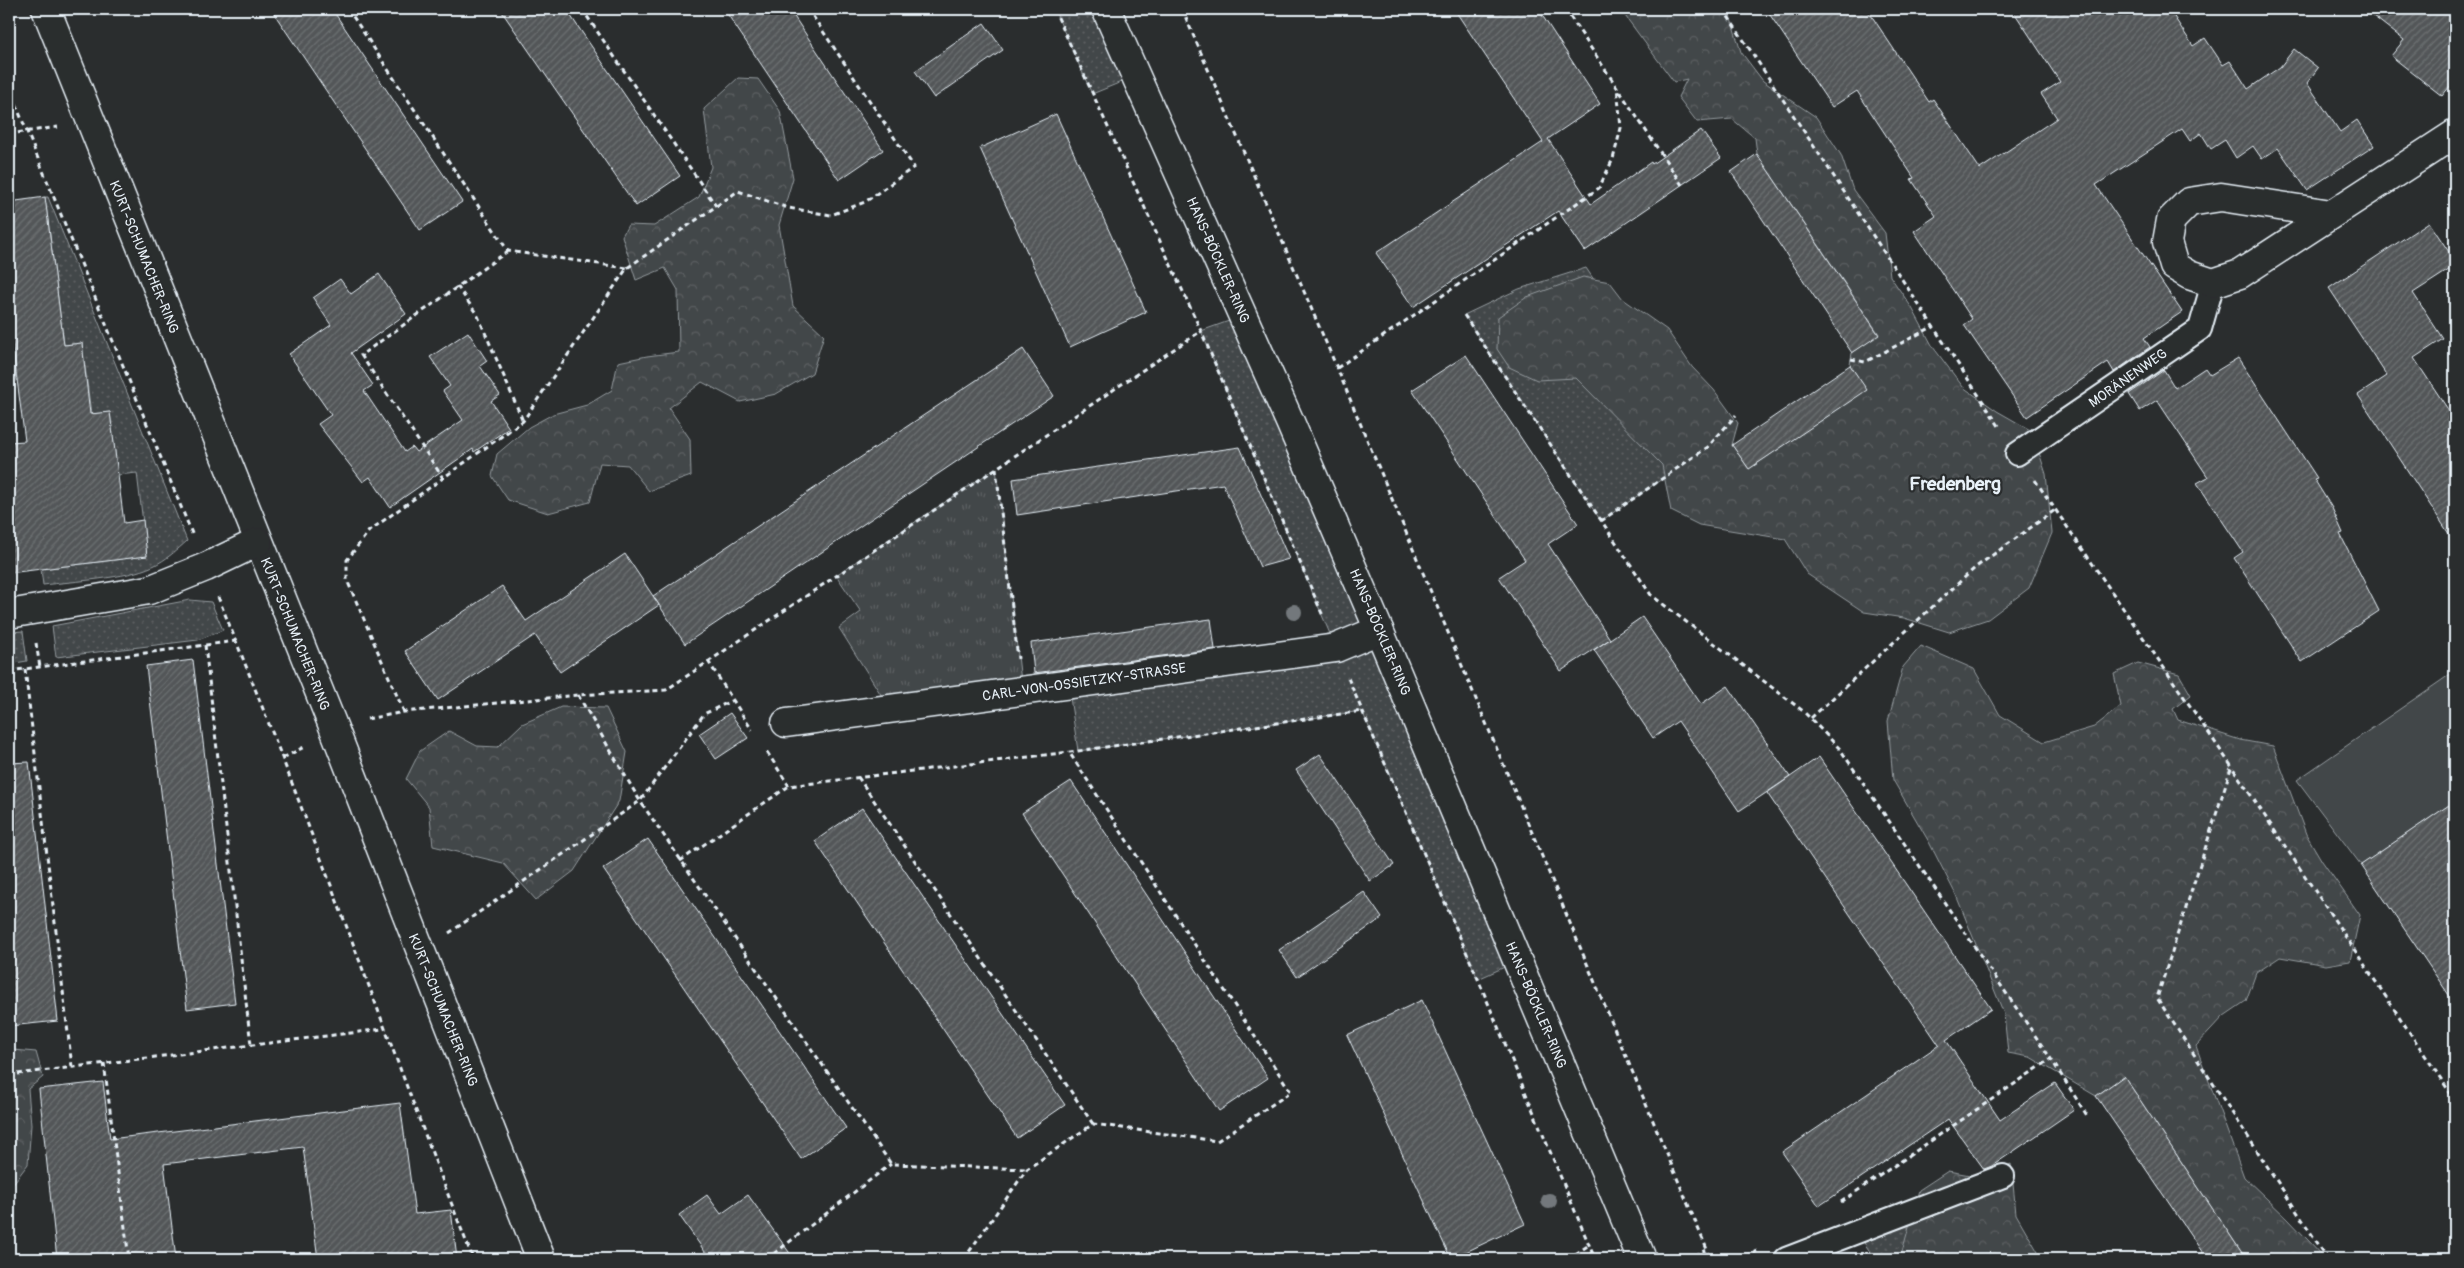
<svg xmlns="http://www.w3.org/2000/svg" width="2464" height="1268" font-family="Pangolin,sans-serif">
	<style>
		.grass { fill: url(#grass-dots); stroke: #959ca0 }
		.forest { fill: url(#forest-crowns); stroke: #959ca0 }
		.park { fill: url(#park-tufts); stroke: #959ca0 }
		.pitch { fill: #424648; stroke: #959ca0 }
		.building { fill: url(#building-hatch); stroke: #e8f1f8 }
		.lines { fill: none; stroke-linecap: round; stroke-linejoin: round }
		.service-casing { stroke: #e8f1f8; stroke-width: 26 }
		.minor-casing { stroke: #e8f1f8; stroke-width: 31 }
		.path { stroke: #e8f1f8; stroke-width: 3; stroke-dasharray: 5 4; stroke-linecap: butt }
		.service { stroke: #2a2d2e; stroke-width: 22 }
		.minor { stroke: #2a2d2e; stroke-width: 28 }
		.tree { fill: #73787b }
		.labels { text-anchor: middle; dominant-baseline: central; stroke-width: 4.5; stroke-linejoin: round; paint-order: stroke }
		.street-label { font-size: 14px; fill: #e8f1f8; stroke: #2a2d2e }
		.district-label { font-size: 19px; font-weight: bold; fill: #e8f1f8; stroke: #2a2d2e }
	</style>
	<defs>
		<pattern id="grass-dots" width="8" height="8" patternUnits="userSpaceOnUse" patternTransform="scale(1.25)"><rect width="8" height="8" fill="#424648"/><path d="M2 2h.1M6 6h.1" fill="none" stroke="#5d6163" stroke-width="1.8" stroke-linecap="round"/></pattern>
		<pattern id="forest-crowns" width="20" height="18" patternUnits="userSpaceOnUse" patternTransform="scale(1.25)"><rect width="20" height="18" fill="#424648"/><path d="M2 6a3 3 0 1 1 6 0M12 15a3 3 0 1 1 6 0" fill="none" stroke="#5d6163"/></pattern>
		<pattern id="park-tufts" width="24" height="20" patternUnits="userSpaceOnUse" patternTransform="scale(1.25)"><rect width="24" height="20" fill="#424648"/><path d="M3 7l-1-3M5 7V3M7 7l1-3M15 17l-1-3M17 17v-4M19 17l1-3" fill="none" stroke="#5d6163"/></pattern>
		<pattern id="building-hatch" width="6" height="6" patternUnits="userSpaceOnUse" patternTransform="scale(1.25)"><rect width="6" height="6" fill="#535759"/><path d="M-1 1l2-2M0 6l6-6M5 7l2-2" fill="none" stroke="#6c7072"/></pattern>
	</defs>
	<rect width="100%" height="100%" fill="#2a2d2e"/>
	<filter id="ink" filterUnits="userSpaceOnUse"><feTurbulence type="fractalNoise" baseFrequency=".02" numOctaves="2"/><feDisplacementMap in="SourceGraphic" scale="10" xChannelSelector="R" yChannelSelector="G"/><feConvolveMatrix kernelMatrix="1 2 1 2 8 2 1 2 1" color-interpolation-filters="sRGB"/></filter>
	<g filter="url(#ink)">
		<!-- grass -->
		<g class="grass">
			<path d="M 1054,9 L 1106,9 L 1136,76 L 1092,94 Z"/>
			<path d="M 45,197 L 48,197 L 187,541 C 177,550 166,560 153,566 C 125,579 74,581 43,585 L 41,569 L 147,556 L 137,473 L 118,475 L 110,412 L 91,414 L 82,343 L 64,345 Z"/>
			<path d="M 1586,268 L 1707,448 L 1601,521 L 1464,315 L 1519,289 Z"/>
			<path d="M 1243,316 L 1518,961 L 1478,979 L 1362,711 L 1078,751 L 1068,684 L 1336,648 L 1201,331 Z"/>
			<path d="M 190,600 L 211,602 L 223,630 L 198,640 L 56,657 L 52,626 Z"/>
			<path d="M 23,631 L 27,661 L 9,664 L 9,632 Z"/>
			<path d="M 1949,1198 L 1990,1259 L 1875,1259 L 1856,1231 Z"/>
		</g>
		<!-- forest -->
		<g class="forest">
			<path d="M 1620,9 L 1728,9 L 1741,52 L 1763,81 L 1816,117 L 1841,155 L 1853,190 L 1885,233 L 1890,276 L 1912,308 L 1933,347 L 1963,387 L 1997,411 L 2032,431 L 2046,474 L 2052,533 L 2029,588 L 1988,619 L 1949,632 L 1904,618 L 1864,612 L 1807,574 L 1785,539 L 1699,525 L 1671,511 L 1662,465 L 1576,378 L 1537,380 L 1509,367 L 1497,349 L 1498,317 L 1527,297 L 1583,277 L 1610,282 L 1623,299 L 1667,330 L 1692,367 L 1714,390 L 1738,423 L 1732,445 L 1749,469 L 1866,390 L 1850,365 L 1852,353 L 1879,334 L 1757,154 L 1755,138 L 1732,119 L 1697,122 L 1678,97 L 1687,79 L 1674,82 Z"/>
			<path d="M 738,78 L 758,79 L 780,111 L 793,178 L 779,225 L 793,306 L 824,335 L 812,373 L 776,394 L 740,402 L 702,382 L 669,408 L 690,439 L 691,476 L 649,491 L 628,465 L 600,463 L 590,502 L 548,513 L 508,500 L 492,476 L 497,454 L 529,427 L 553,414 L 587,405 L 612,390 L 618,362 L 647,356 L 679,352 L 678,290 L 665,268 L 636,280 L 622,236 L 628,225 L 654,226 L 699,197 L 711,167 L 704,109 Z"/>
			<path d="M 1921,646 L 1974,669 L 2000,715 L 2044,742 L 2094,727 L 2121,706 L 2114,674 L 2138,663 L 2179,674 L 2191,695 L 2173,709 L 2178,720 L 2240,740 L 2273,746 L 2306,834 L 2322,861 L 2360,915 L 2350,961 L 2326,965 L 2280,957 L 2256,973 L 2246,1001 L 2224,1016 L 2196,1046 L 2244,1177 L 2288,1219 L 2326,1259 L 2246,1259 L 2124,1076 L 2096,1096 L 2030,1057 L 2008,1053 L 2004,1014 L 1956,895 L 1929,842 L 1893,780 L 1888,721 L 1903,667 Z"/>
			<path d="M 561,707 L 606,708 L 627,752 L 619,801 L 574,871 L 536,900 L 503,863 L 433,846 L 429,807 L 406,779 L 420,751 L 449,731 L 477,746 L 498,747 L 522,724 Z"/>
			<path d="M 9,1045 L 13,1050 L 36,1052 L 43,1077 L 28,1089 L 31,1125 L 28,1164 L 9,1189 Z"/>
			<path d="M 2011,1164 L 2016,1214 L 2042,1259 L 1900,1259 L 1919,1190 L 1948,1171 L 1981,1177 Z"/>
		</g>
		<!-- park -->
		<path class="park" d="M 996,468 L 1022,690 L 890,709 L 839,628 L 861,612 L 836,575 Z"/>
		<!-- pitch -->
		<path class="pitch" d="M 2455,671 L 2455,801 L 2361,865 L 2297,780 Z"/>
		<!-- building -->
		<g class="building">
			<path d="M 271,9 L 332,9 L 462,202 L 420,230 Z"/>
			<path d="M 500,9 L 566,9 L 680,176 L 636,206 Z"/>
			<path d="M 724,9 L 789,9 L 883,150 L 839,180 Z"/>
			<path d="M 1454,9 L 1538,9 L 1600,104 L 1548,139 L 1591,204 L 1651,162 L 1652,164 L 1701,130 L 1721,158 L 1585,251 L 1558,211 L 1413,307 L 1376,253 L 1543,142 Z"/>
			<path d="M 1766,9 L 1867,9 L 1929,102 L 1933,99 L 1980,169 L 2057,118 L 2041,94 L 2060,82 L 2012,9 L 2169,9 L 2193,46 L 2205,38 L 2223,65 L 2230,61 L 2248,89 L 2280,67 L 2294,49 L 2318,68 L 2307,83 L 2340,132 L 2357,120 L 2374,146 L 2307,190 L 2278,148 L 2262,159 L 2253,146 L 2236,158 L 2225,140 L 2211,149 L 2201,133 L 2190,141 L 2182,129 L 2096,185 L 2182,312 L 2144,338 L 2150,347 L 2114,372 L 2108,362 L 2027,417 L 1964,325 L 1972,319 L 1914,231 L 1936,216 L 1911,179 L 1914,178 L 1857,91 L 1832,107 Z"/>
			<path d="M 2364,9 L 2455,9 L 2455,80 L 2442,96 L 2391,56 L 2404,40 Z"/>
			<path d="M 984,23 L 1003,50 L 934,98 L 915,71 Z"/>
			<path d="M 1056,114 L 1146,312 L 1070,347 L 980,148 Z"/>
			<path d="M 1757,154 L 1879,335 L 1852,353 L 1731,172 Z"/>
			<path d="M 45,197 L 64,345 L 82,343 L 90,414 L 110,412 L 124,523 L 143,520 L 147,556 L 9,573 L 9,442 L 25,441 L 9,318 L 9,202 Z"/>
			<path d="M 2429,222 L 2455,261 L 2455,266 L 2413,293 L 2443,339 L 2414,358 L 2455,420 L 2455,543 L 2358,395 L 2387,376 L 2329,288 Z"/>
			<path d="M 379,274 L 406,314 L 351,353 L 373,385 L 364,391 L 405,452 L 412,447 L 416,452 L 463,420 L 443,391 L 450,386 L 430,357 L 468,332 L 487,361 L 480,366 L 500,395 L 491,401 L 509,428 L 474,452 L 473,449 L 390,507 L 370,477 L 363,482 L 318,424 L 331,415 L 289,354 L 331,325 L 313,298 L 340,279 L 351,294 Z"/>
			<path d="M 1023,349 L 1054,396 L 685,644 L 653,596 Z"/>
			<path d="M 1466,355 L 1578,524 L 1548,544 L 1610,639 L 1642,617 L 1701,704 L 1728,686 L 1790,777 L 1739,811 L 1678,721 L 1653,738 L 1594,650 L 1610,639 L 1561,671 L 1499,577 L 1525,560 L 1412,390 Z"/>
			<path d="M 2238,358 L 2317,478 L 2314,479 L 2332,508 L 2343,533 L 2340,534 L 2379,611 L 2302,662 L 2234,558 L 2243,552 L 2197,483 L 2208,477 L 2157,400 L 2140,411 L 2129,394 L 2164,370 L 2175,388 L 2205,368 L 2210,375 Z"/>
			<path d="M 1850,365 L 1867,390 L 1749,469 L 1732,445 Z"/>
			<path d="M 1240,447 L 1289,559 L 1260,567 L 1223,484 L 1017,515 L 1013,479 Z"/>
			<path d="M 625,554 L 659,605 L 560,672 L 535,635 L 438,700 L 405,651 L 502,586 L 526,621 Z"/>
			<path d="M 1211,619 L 1215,649 L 1034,673 L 1031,643 Z"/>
			<path d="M 193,660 L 235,1003 L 187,1009 L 146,666 Z"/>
			<path d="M 730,713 L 748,738 L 716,759 L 699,734 Z"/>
			<path d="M 1320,754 L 1394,865 L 1370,881 L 1296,770 Z"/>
			<path d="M 1819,757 L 1991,1009 L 1946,1040 L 2000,1120 L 2055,1083 L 2074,1110 L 1992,1166 L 1984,1169 L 1948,1119 L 1819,1206 L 1782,1152 L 1939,1045 L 1767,793 Z"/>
			<path d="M 29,762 L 58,1021 L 9,1026 L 9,763 Z"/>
			<path d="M 1071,781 L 1268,1078 L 1219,1111 L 1022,813 Z"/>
			<path d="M 2455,801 L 2455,1004 L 2361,865 Z"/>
			<path d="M 862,808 L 1065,1105 L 1017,1138 L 815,841 Z"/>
			<path d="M 648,839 L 846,1128 L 801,1159 L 603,869 Z"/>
			<path d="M 1364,892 L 1382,918 L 1297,977 L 1279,950 Z"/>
			<path d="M 1422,1000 L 1525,1224 L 1451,1259 L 1347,1035 Z"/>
			<path d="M 2124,1076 L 2246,1259 L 2207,1259 L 2096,1096 Z"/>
			<path d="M 103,1082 L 110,1139 L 400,1103 L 415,1214 L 451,1210 L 457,1259 L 318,1259 L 303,1147 L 164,1164 L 176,1259 L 57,1259 L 39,1089 Z"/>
			<path d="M 707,1195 L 721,1214 L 748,1195 L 794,1259 L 710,1259 L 679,1215 Z"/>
		</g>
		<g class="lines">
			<defs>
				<g id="service">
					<path d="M 2017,454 L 2200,329 L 2213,283"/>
					<path d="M 1786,1259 L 2003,1176"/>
				</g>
				<g id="minor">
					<path d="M 46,9 L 335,731 L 541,1259"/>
					<path d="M 1106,9 L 1290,422 L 1379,630 L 1642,1259"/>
					<path d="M 2331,214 L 2221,197 L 2189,202 L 2171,220 L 2167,242 L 2174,266 L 2189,275 L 2213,283 L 2240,274 L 2455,134"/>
					<path d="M 9,614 L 149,590 L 206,567 L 258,542"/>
					<path d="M 786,723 L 1336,648 L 1379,630"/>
				</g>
			</defs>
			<!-- service casing -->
			<use href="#service" class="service-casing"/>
			<!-- minor casing -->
			<use href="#minor" class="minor-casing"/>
			<!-- path -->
			<g class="path">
				<path d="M 348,9 L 508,251 L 627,268"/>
				<path d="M 582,9 L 716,206"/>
				<path d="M 1054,9 L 1201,331 L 1323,616"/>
				<path d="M 1182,9 L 1337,368 L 1711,1259"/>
				<path d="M 1565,9 L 1682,185"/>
				<path d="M 1723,9 L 2001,429"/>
				<path d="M 9,88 L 193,536"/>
				<path d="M 9,134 L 58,127"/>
				<path d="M 508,251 L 361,355 L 443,478 L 523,421 L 627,268 L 738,191 L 788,208 L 831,215 L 865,202 L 914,167 L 808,9"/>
				<path d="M 457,286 L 478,316 L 523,421"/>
				<path d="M 1464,315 L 1651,595 L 1803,711 L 1840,749 L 2051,1059 L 2088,1117"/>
				<path d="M 1851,359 L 1865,362 L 1934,326"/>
				<path d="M 1337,368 L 1599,188 L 1613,159 L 1621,128 L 1617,87"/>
				<path d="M 996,468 L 1018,659"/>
				<path d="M 2035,480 L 2232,767 L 2455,1100"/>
				<path d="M 1601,521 L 1708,447 L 1736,415"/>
				<path d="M 218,597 C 308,816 387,1039 473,1259"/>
				<path d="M 36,643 L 40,667"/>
				<path d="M 205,645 L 251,1045"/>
				<path d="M 708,661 L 752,730"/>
				<path d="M 25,669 L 72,1067"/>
				<path d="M 9,671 L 236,641"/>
				<path d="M 1348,678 L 1478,979 L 1595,1259"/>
				<path d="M 578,695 L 640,801 L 891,1164 L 1027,1169"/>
				<path d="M 404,712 L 347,580 L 347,560 L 369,531 L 443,478"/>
				<path d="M 1811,718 L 1976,567 L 2055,510"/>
				<path d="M 367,719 L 404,712 L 578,695 L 666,690 L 1201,331"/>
				<path d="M 767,752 L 789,786"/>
				<path d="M 283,758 L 304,747"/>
				<path d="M 2231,768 L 2157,998 L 2328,1259"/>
				<path d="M 858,777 L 1093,1124"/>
				<path d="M 680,861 L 789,786 L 1078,751 L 1362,711"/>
				<path d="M 449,933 L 640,801 L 704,714 L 733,700"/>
				<path d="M 104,1063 L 129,1259"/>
				<path d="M 9,1075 L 383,1029"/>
				<path d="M 2448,1183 L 2455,1178"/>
				<path d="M 1841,1202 L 2051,1059"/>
				<path d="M 767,1259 L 891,1164"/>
				<path d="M 964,1259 L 1027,1169 L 1093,1124 L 1217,1141 L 1291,1092 L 1069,752"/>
				<path d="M 1568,1259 L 1589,1245"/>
				<path d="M 1686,1259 L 1706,1250"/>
				<path d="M 1737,1259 L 1757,1251"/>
			</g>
			<!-- service -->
			<use href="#service" class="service"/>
			<!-- minor -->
			<use href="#minor" class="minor"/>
		</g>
		<!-- trees -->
		<g class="tree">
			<circle cx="1294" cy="612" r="8"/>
			<circle cx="1549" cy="1201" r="8"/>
		</g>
	</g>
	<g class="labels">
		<!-- street labels -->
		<g class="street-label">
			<text transform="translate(144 257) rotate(68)">KURT-SCHUMACHER-RING</text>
			<text transform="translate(1218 260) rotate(66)">HANS-BÖCKLER-RING</text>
			<text transform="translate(2128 378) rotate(-35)">MORÄNENWEG</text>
			<text transform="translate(1380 632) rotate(67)">HANS-BÖCKLER-RING</text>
			<text transform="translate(295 634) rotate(68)">KURT-SCHUMACHER-RING</text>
			<text transform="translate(1084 682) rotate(-8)">CARL-VON-OSSIETZKY-STRASSE</text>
			<text transform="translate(1536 1005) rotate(67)">HANS-BÖCKLER-RING</text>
			<text transform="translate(443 1010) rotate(68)">KURT-SCHUMACHER-RING</text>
		</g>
		<!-- district labels -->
		<g class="district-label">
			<text x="1955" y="484">Fredenberg</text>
		</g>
	</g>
	<!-- margin -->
	<rect width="2464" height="1268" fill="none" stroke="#2a2d2e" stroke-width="30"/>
	<rect x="15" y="15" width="2434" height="1238" fill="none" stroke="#e8f1f8" stroke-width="2" filter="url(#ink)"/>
</svg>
